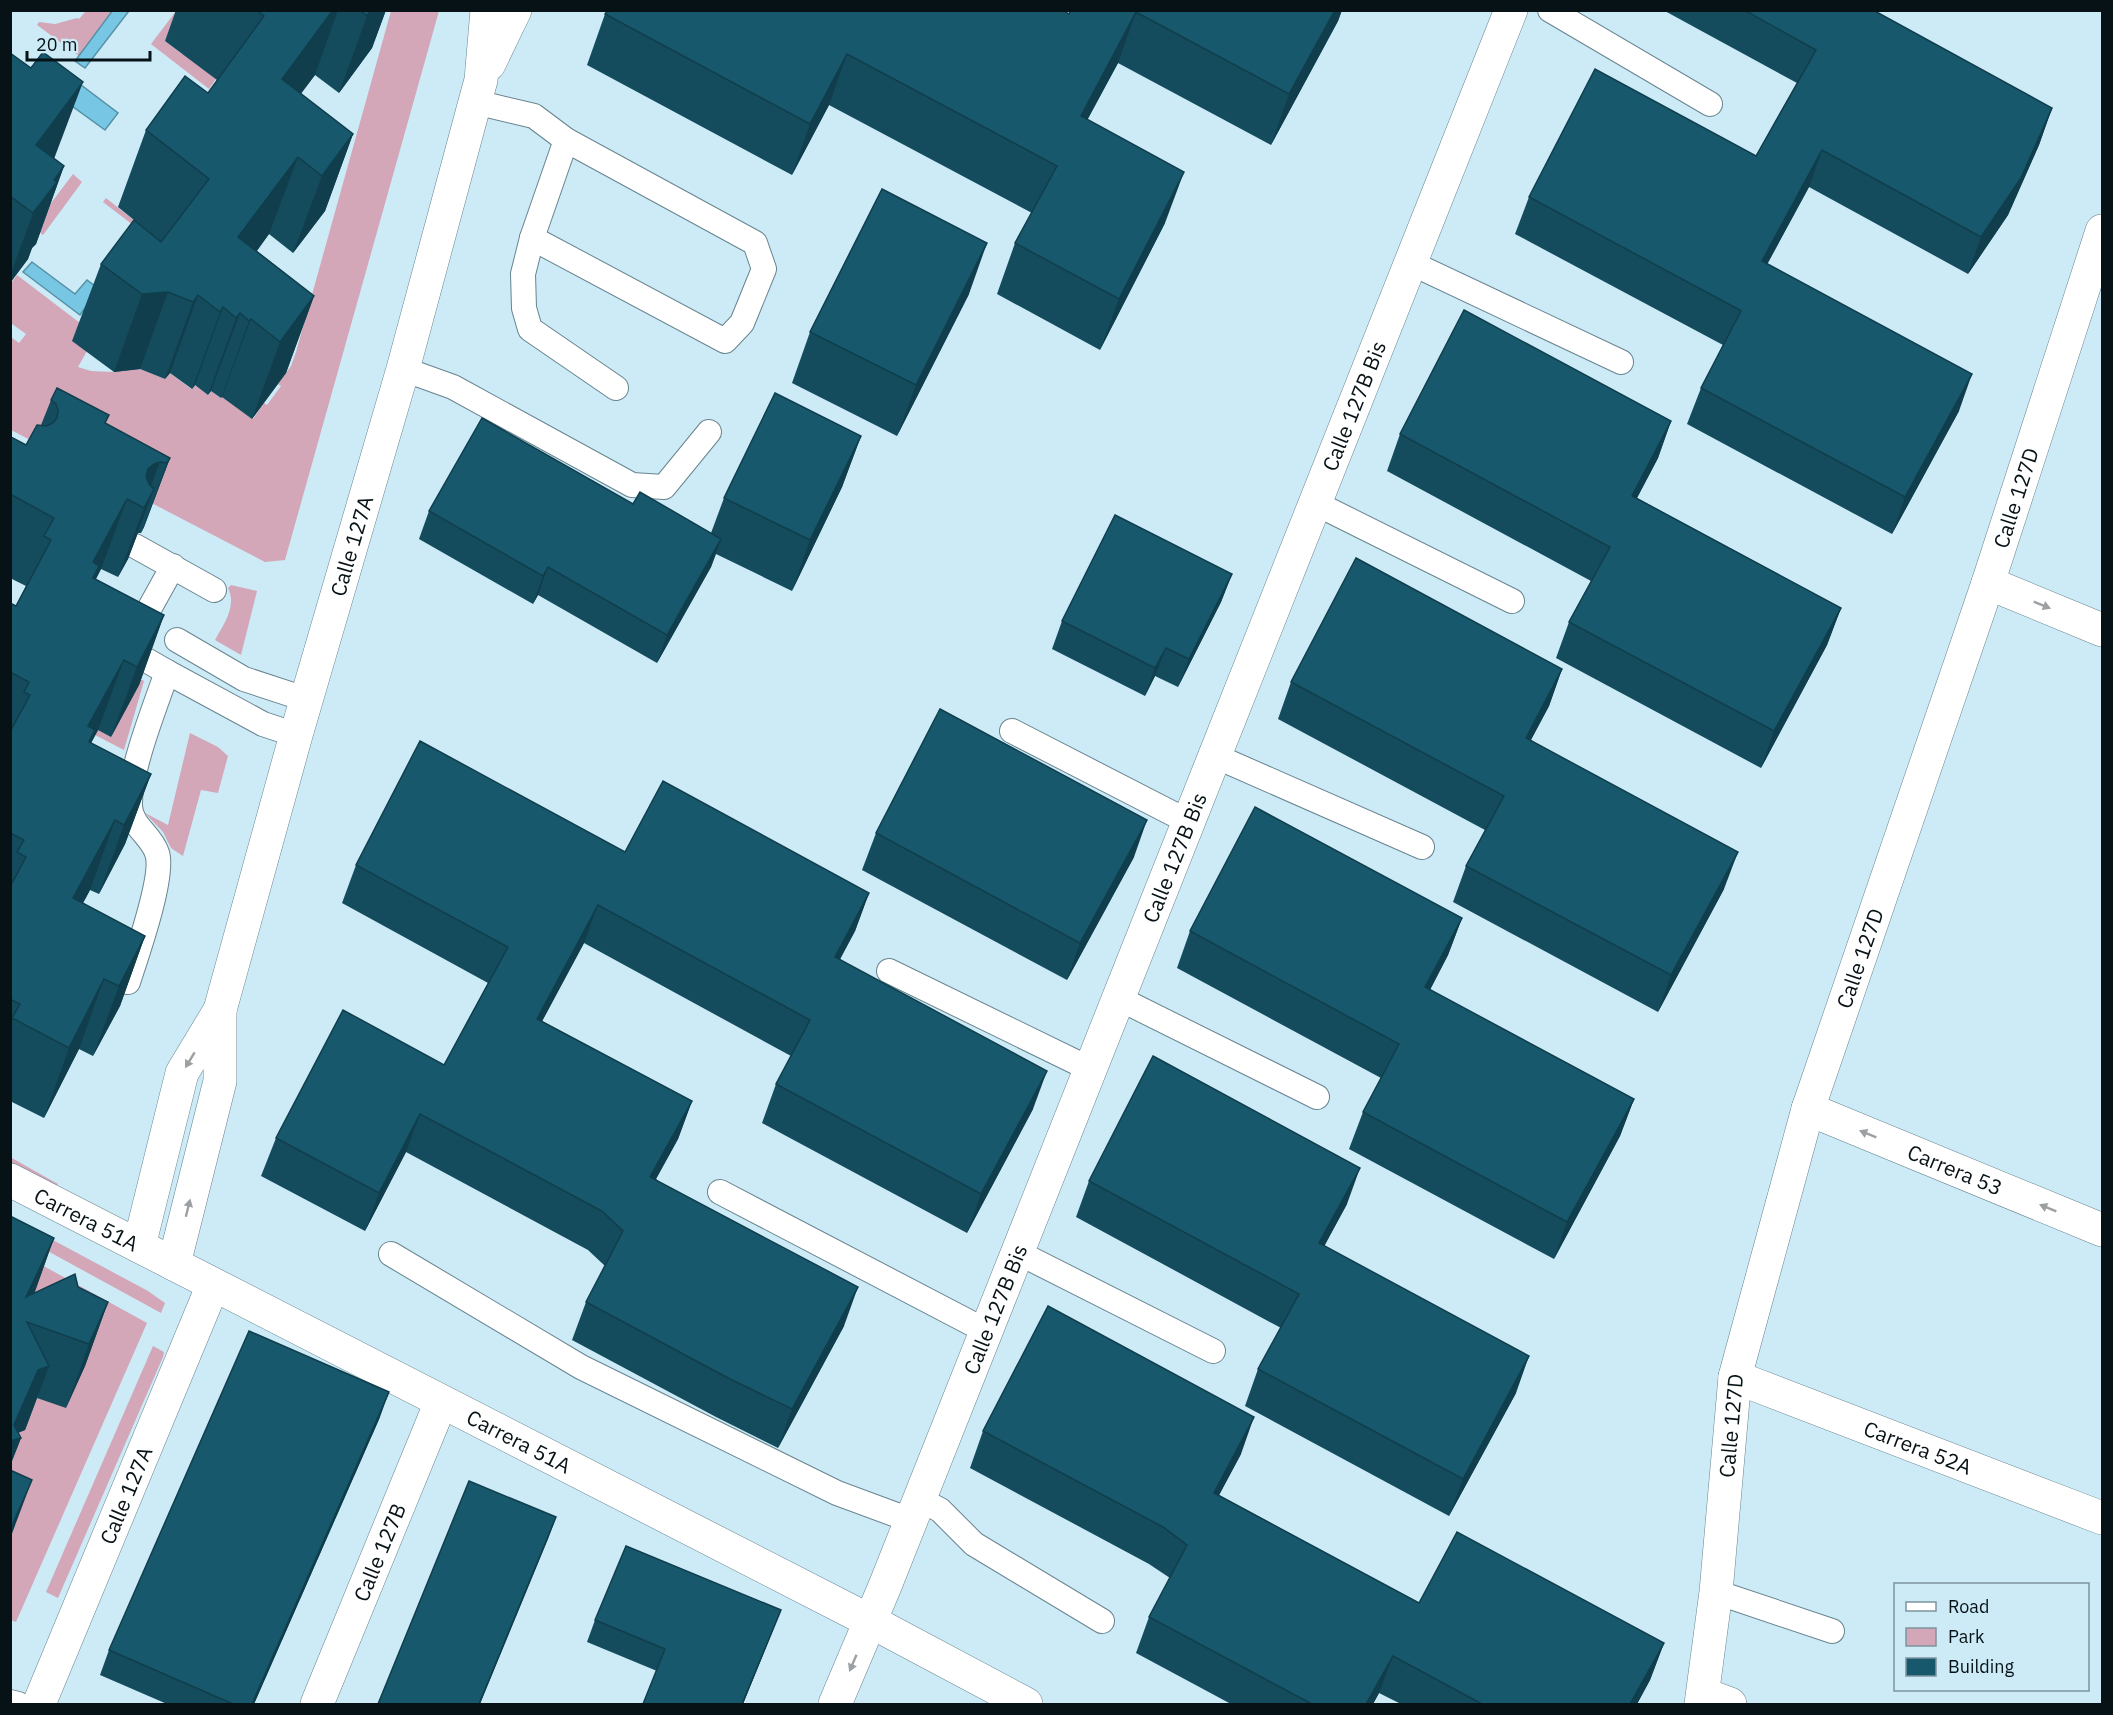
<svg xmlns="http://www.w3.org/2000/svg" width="2113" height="1715" font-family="'IBM Plex Sans',sans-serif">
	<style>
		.green { fill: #d3a7b8 }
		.water { fill: #77c7e4; stroke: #5591a6; stroke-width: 1.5 }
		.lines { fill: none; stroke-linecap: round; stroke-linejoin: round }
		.lane-casing { stroke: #68848f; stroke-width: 26 }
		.street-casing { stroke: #68848f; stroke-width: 34 }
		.lane { stroke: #fff; stroke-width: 24 }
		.street { stroke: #fff; stroke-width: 33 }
		.wall { fill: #144c5e }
		.shaded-wall { fill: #103e4c }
		.building { fill: #17586d; stroke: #103e4c; stroke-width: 1.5 }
		.oneway { fill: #9ca0a2 }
		.labels { text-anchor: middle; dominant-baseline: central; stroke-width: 6; stroke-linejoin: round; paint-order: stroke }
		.street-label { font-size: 21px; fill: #071216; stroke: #ccebf7 }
	</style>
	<rect width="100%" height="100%" fill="#ccebf7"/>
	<!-- green -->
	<g class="green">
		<path d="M 86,11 L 113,11 L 79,56 L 37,25 L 39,22 L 55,24 L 77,18 L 79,19 Z"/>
		<path d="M 176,11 L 183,11 L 178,24 L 165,41 L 182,54 L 189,45 L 197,64 L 216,79 L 209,89 L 151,44 Z"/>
		<path d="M 391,11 L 439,11 L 285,560 L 265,562 L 11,430 L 11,337 L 19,343 L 26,334 L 12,324 L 11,325 L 11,283 L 17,275 L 80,323 L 87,351 L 78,367 L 91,371 L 114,372 L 140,369 L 165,379 L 170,373 L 191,389 L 195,385 L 209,395 L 211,391 L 221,398 L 226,393 L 253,419 L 264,403 L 267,405 L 281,386 L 278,384 L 291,366 L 296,352 Z"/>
		<path d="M 73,174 L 82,182 L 43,235 L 33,227 Z"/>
		<path d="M 106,198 L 135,221 L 164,238 L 159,245 L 103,202 Z"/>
		<path d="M 231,585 L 257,591 L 241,655 L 215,640 C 224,624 237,606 228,588 Z"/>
		<path d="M 102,659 L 144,681 L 124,750 L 95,735 Z"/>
		<path d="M 190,733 L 218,747 L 228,756 L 218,793 L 201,790 L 183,856 L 171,848 L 163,832 L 145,813 L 168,825 Z"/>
		<path d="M 10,1157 L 58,1184 L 56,1188 L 11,1163 Z"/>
		<path d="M 10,1217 L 148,1291 L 165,1303 L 161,1313 L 11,1231 Z"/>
		<path d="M 11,1248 L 147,1323 L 16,1622 L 11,1620 L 11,1443 L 17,1413 L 54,1351 Z"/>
		<path d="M 153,1346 L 164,1352 L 163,1357 L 58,1598 L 46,1592 Z"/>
	</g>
	<!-- water -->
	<g class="water">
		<path d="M 113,10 L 129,11 L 85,68 L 75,61 Z"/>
		<path d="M 64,72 L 118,113 L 105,130 L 50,90 Z"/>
		<path d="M 32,262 L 75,294 L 87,280 L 99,289 L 80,315 L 23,272 Z"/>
	</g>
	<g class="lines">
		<defs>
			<g id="lane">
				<path d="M 1550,10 L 1710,104"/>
				<path d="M 475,102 L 534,116 L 566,140 L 755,243 L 764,269 L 742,323 L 725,341 L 532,238"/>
				<path d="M 566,140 L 532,238 L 523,274 L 524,308 L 530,329 L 616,388"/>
				<path d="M 1411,263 L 1621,362"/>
				<path d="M 403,369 L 453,387 L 632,485 L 664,487 L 709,432"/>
				<path d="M 1315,503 L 1512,601"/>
				<path d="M 135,546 L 214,590"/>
				<path d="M 177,640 L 244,679 L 308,700"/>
				<path d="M 167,672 L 263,724 L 296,735"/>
				<path d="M 1012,731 L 1189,822"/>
				<path d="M 1215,756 L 1422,847"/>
				<path d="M 889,971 L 1090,1069"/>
				<path d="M 128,982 C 136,957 165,875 157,853 C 151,835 131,826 130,806 C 129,771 155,707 167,672 L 127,649 L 173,566"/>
				<path d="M 1118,998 L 1317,1097"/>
				<path d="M 720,1192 L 986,1331"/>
				<path d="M 1017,1252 L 1213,1351"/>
				<path d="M 391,1254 L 581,1367 L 837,1493 L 910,1520"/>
				<path d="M 919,1499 L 940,1510 L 974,1544 L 1102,1621"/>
				<path d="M 1716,1592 L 1832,1631"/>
				<path d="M 10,1702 L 18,1704"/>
			</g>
			<g id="street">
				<path d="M 489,64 L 515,10"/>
				<path d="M 1988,583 L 2102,630"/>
				<path id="s1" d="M 1808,1109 L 2102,1230"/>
				<path id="s2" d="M 10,1180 L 870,1621 L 1026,1704"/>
				<path d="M 139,1246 L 182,1073 L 220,1010"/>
				<path id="s3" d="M 174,1264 L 220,1081 L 220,1010 L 296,735 L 403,369 L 475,102 L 481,80 L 487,10"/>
				<path id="s4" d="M 1735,1377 L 2102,1518"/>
				<path d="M 1703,1694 L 1730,1704"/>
				<path id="s5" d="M 39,1704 L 213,1285"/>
				<path id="s6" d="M 317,1704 L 441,1402"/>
				<path id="s7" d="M 835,1704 L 885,1586 L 1511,10"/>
				<path id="s8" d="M 1701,1704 L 1716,1592 L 1735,1377 L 1808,1109 L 1988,583 L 2102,231"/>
			</g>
		</defs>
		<!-- lane casing -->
		<use href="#lane" class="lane-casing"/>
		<!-- street casing -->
		<use href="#street" class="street-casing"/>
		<!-- lane -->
		<use href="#lane" class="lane"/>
		<!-- street -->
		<use href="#street" class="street"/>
	</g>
	<!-- wall -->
	<g class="wall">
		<path d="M 176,10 L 386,10 L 372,48 L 339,93 L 315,75 L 300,94 L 353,134 L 325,211 L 293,253 L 269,234 L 257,251 L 314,296 L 286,373 L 252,419 L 222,397 L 221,398 L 211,391 L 208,395 L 195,385 L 192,389 L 170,373 L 165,379 L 140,369 L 114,372 L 72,341 L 101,264 L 134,220 L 118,207 L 146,130 L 208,93 L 217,80 L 165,41 Z"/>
		<path d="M 1071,10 L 1342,10 L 1338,21 L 1271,145 L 1118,63 L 1087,120 L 1165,223 L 1100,350 L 997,294 L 1015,243 L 1032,213 L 829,105 L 792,175 L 587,65 L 605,14 L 1069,14 Z"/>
		<path d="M 1663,10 L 1873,10 L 2052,108 L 2039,145 L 2008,215 L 1968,274 L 1809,187 L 1767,264 L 1959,411 L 1892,534 L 1687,424 L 1701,388 L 1723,345 L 1515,234 L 1529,197 L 1756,156 L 1797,83 Z"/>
		<path d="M 10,53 L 54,159 L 64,166 L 36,244 L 32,248 L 28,259 L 10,283 Z"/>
		<path d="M 969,294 L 897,436 L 792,383 L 810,332 Z"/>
		<path d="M 51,400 L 105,423 L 170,458 L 144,527 L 141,533 L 138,533 L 128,559 L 118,577 L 101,569 L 96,579 L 164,615 L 139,685 L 111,737 L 98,730 L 91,743 L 151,774 L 125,844 L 99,894 L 90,890 L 83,903 L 145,936 L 120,1006 L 93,1056 L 79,1049 L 44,1118 L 10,1101 L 10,603 L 16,606 L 26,586 L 10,578 L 10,439 L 26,445 L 41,425 Z"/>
		<path d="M 1671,421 L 1658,458 L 1637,498 L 1841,608 L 1827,645 L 1761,768 L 1556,658 L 1569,622 L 1591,581 L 1387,471 L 1400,434 Z"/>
		<path d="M 861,436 L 842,487 L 792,591 L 716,554 L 711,567 L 657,663 L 538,595 L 533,604 L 419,539 L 429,511 L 633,504 L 711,533 L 724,498 Z"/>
		<path d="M 1232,574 L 1221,602 L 1178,687 L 1155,676 L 1145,696 L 1052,649 L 1062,621 Z"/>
		<path d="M 1562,669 L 1549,706 L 1531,740 L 1724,889 L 1658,1012 L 1453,902 L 1466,866 L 1485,830 L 1278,719 L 1291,682 Z"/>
		<path d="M 876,833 L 1134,857 L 1067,980 L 862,870 Z"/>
		<path d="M 625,852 L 869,893 L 855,931 L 840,959 L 1033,1109 L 967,1233 L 762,1123 L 776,1084 L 791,1056 L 584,943 L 542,1021 L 692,1101 L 678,1139 L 656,1179 L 844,1326 L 778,1448 L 716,1417 L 572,1340 L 586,1302 L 605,1266 L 588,1250 L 406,1152 L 365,1231 L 261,1176 L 276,1138 L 444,1065 L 488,983 L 342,903 L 356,865 Z"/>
		<path d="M 1462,918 L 1448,955 L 1430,990 L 1634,1099 L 1620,1136 L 1554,1259 L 1349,1149 L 1363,1112 L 1381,1078 L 1177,968 L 1190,931 Z"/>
		<path d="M 1089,1181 L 1347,1204 L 1324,1246 L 1516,1393 L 1449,1516 L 1245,1406 L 1258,1369 L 1281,1328 L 1076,1217 Z"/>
		<path d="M 10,1216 L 54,1238 L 34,1293 L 78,1287 L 108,1302 L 85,1366 L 66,1408 L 37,1398 L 25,1430 L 18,1433 L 21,1438 L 10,1466 Z"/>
		<path d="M 380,1417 L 254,1704 L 167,1704 L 100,1675 L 109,1650 Z"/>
		<path d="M 983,1431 L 1241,1454 L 1219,1495 L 1419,1603 L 1664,1643 L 1650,1680 L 1637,1704 L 1401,1704 L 1379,1693 L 1373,1704 L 1231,1704 L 1136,1653 L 1149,1617 L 1170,1578 L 1149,1564 L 970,1468 Z"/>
		<path d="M 781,1610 L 743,1704 L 643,1704 L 657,1671 L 587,1642 L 595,1620 Z"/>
	</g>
	<!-- shaded-wall -->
	<g class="shaded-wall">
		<path d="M 333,10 L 338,10 L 315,75 L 254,157 L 282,79 Z"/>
		<path d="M 371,10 L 386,10 L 372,48 L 339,93 L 367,16 Z"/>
		<path d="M 1335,10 L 1342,10 L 1338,21 L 1271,145 L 1289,94 Z"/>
		<path d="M 1136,12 L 1118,63 L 1062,167 L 1081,116 Z"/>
		<path d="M 847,54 L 829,105 L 792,175 L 810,124 Z"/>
		<path d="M 83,82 L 54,159 L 36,145 Z"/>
		<path d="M 2052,108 L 2039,145 L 2008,215 L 1968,274 L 1981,237 Z"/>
		<path d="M 353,134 L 325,211 L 293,253 L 322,176 Z"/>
		<path d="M 1822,150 L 1809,187 L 1749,298 L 1762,261 Z"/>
		<path d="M 298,157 L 269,234 L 214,307 L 238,237 Z"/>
		<path d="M 64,166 L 36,244 L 32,248 L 28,259 L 10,283 L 10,276 L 33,213 L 54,180 Z"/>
		<path d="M 1184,172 L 1165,223 L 1100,350 L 1119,299 Z"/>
		<path d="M 987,243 L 969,294 L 897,436 L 916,385 Z"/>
		<path d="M 168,292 L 140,369 L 114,372 L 142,294 Z"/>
		<path d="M 198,295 L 170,373 L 165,379 L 193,302 Z"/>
		<path d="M 314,296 L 286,373 L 252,419 L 280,342 Z"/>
		<path d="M 223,307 L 195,385 L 192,389 L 220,312 Z"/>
		<path d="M 240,313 L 211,391 L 208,395 L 236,318 Z"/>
		<path d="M 251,319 L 222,397 L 221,398 L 249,321 Z"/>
		<path d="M 1972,374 L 1959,411 L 1892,534 L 1905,497 Z"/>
		<path d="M 1671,421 L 1658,458 L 1619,532 L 1632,496 Z"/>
		<path d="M 861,436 L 842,487 L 792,591 L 810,540 Z"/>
		<path d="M 170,458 L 144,527 L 141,533 L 167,463 Z"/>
		<path d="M 160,462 L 143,507 L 136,503 L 148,469 L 154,464 Z"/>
		<path d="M 154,489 L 128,559 L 118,577 L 144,508 Z"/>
		<path d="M 127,499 L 101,569 L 92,586 L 93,562 Z"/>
		<path d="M 721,539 L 711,567 L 657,663 L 667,635 Z"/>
		<path d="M 548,567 L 538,595 L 533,604 L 543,576 Z"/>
		<path d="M 1232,574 L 1221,602 L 1178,687 L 1189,659 Z"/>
		<path d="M 1841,608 L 1827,645 L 1761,768 L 1774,731 Z"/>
		<path d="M 164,615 L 139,685 L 111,737 L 137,667 Z"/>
		<path d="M 1166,648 L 1155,676 L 1145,696 L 1155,668 Z"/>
		<path d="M 124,660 L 98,730 L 89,747 L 88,726 Z"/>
		<path d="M 1562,669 L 1549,706 L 1512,775 L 1526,738 Z"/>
		<path d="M 151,774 L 125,844 L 99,894 L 124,825 Z"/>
		<path d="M 115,820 L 90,890 L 48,968 L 73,898 Z"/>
		<path d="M 1147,820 L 1134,857 L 1067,980 L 1080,943 Z"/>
		<path d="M 1738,852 L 1724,889 L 1658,1012 L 1671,975 Z"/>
		<path d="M 869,893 L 855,931 L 821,995 L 835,957 Z"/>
		<path d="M 598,905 L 584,943 L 523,1057 L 537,1019 Z"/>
		<path d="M 1462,918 L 1448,955 L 1412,1024 L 1425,987 Z"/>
		<path d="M 145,936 L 120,1006 L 93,1056 L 119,986 Z"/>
		<path d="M 104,979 L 79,1049 L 44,1118 L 69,1048 Z"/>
		<path d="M 1047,1071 L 1033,1109 L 967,1233 L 981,1194 Z"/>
		<path d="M 1634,1099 L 1620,1136 L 1554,1259 L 1567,1222 Z"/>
		<path d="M 692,1101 L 678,1139 L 636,1215 L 650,1177 Z"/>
		<path d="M 420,1114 L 406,1152 L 365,1231 L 379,1193 Z"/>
		<path d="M 1360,1168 L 1347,1204 L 1306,1280 L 1319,1243 Z"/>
		<path d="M 54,1238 L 31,1303 L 26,1297 Z"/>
		<path d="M 858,1287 L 844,1326 L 778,1448 L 792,1409 Z"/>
		<path d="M 108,1302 L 85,1366 L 66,1408 L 89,1344 Z"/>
		<path d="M 1529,1356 L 1516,1393 L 1449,1516 L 1463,1479 Z"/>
		<path d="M 49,1366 L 25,1430 L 14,1434 L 21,1438 L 10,1466 L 10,1435 L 14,1425 L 38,1370 Z"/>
		<path d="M 389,1392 L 380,1417 L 254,1704 L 252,1704 Z"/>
		<path d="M 1254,1417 L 1241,1454 L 1201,1529 L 1214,1493 Z"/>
		<path d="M 32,1480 L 10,1539 L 10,1530 Z"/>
		<path d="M 556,1517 L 548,1539 L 480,1704 L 479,1704 Z"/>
		<path d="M 781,1610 L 743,1704 L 742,1704 Z"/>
		<path d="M 1664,1643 L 1650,1680 L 1637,1704 L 1630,1704 Z"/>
		<path d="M 1393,1656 L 1379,1693 L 1373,1704 L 1366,1704 Z"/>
	</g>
	<!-- building -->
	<g class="building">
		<path d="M 256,10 L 333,10 L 282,79 L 353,134 L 322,176 L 298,157 L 238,237 L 314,296 L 280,342 L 251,319 L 249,321 L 240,313 L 236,318 L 223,307 L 220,312 L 198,295 L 193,302 L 168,292 L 142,294 L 101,264 L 134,220 L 161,242 L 209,179 L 146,130 L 185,76 L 208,93 L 264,16 Z"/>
		<path d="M 360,10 L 371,10 L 367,16 Z"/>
		<path d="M 608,10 L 1063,10 L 1069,14 L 1071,10 L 1335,10 L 1289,94 L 1136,12 L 1081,116 L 1184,172 L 1119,299 L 1015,243 L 1057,166 L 847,54 L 810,124 L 605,14 Z"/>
		<path d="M 1744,10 L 1873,10 L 2052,108 L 2021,178 L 1981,237 L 1822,150 L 1762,261 L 1972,374 L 1905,497 L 1701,388 L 1741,311 L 1740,310 L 1529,197 L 1595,69 L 1756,156 L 1816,50 Z"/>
		<path d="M 43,52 L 83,82 L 36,145 L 64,166 L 54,180 L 57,182 L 33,213 L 10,196 L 10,53 L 31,68 Z"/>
		<path d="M 882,189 L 987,243 L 916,385 L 810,332 Z"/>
		<path d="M 1464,310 L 1671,421 L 1632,496 L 1841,608 L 1774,731 L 1569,622 L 1610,547 L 1400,434 Z"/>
		<path d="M 57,388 L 109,415 L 105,423 L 170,458 L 167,463 L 160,462 L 154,464 L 148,469 L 146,477 L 149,484 L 154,489 L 144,508 L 127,499 L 93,562 L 99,566 L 93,578 L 164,615 L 137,667 L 124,660 L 88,726 L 95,730 L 89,742 L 151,774 L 124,825 L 115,820 L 73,898 L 145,936 L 119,986 L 104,979 L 69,1048 L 12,1018 L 20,1004 L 10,999 L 10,887 L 26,857 L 17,852 L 24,840 L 10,833 L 10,732 L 30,695 L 24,692 L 29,682 L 10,672 L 10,603 L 16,606 L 51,540 L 44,536 L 54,518 L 10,494 L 10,439 L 11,437 L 26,445 L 37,425 L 46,426 L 53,423 L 57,418 L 58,410 L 56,404 L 51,400 Z"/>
		<path d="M 775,393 L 861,436 L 810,540 L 724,498 Z"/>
		<path d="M 482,418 L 633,504 L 640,492 L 721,539 L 667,635 L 548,567 L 543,576 L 429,511 Z"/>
		<path d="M 1115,515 L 1232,574 L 1189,659 L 1166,648 L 1155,668 L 1062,621 Z"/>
		<path d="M 1356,558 L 1562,669 L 1526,738 L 1738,852 L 1671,975 L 1466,866 L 1504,796 L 1291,682 Z"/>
		<path d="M 940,709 L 1147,820 L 1080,943 L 876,833 Z"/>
		<path d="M 420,741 L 625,852 L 663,781 L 869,893 L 835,957 L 1047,1071 L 981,1194 L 776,1084 L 810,1020 L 598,905 L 537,1019 L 692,1101 L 650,1177 L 858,1287 L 792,1409 L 730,1379 L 586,1302 L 623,1231 L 602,1211 L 420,1114 L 379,1193 L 276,1138 L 343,1010 L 444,1065 L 508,947 L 356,865 Z"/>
		<path d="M 1255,807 L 1462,918 L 1425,987 L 1634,1099 L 1567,1222 L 1363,1112 L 1399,1044 L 1190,931 Z"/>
		<path d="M 1153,1056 L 1360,1168 L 1319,1243 L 1529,1356 L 1463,1479 L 1258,1369 L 1299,1294 L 1089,1181 Z"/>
		<path d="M 10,1216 L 54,1238 L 26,1297 L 75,1274 L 78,1287 L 108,1302 L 89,1344 L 27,1322 L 49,1366 L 38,1370 L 14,1425 L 21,1438 L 10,1441 Z"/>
		<path d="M 1048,1306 L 1254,1417 L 1214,1493 L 1419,1603 L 1457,1532 L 1664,1643 L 1630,1704 L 1482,1704 L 1393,1656 L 1366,1704 L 1312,1704 L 1149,1617 L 1187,1545 L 1163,1527 L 983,1431 Z"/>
		<path d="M 249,1331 L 389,1392 L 252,1704 L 233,1704 L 109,1650 Z"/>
		<path d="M 10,1470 L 32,1480 L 10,1530 Z"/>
		<path d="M 469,1481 L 556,1517 L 479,1704 L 378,1704 Z"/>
		<path d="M 626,1546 L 781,1610 L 742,1704 L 643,1704 L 665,1649 L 595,1620 Z"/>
	</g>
	<!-- one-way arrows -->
	<defs><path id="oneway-solid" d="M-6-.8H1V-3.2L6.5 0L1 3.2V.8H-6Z" transform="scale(1.5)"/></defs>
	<g class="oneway">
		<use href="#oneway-solid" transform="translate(2042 605) rotate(22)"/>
		<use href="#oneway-solid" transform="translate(190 1060) rotate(121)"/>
		<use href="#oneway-solid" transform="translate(1868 1134) rotate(-158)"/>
		<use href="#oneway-solid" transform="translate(188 1208) rotate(-76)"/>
		<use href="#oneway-solid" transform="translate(2048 1208) rotate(-158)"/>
		<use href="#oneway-solid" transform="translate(853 1663) rotate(113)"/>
	</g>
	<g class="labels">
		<!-- street labels -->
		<g class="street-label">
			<text stroke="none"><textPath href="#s7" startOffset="1398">Calle 127B Bis</textPath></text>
			<text stroke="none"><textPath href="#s8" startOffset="1252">Calle 127D</textPath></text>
			<text stroke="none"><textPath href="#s3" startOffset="742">Calle 127A</textPath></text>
			<text stroke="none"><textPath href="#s7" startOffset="912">Calle 127B Bis</textPath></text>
			<text stroke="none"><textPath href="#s8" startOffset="766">Calle 127D</textPath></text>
			<text stroke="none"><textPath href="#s1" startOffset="159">Carrera 53</textPath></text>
			<text stroke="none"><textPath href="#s2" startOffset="86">Carrera 51A</textPath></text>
			<text stroke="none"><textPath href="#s7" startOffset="426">Calle 127B Bis</textPath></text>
			<text stroke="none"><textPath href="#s8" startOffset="280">Calle 127D</textPath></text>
			<text stroke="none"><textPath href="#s2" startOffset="572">Carrera 51A</textPath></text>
			<text stroke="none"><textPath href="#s4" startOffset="196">Carrera 52A</textPath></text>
			<text stroke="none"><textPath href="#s5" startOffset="226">Calle 127A</textPath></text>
			<text stroke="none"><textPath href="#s6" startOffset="164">Calle 127B</textPath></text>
		</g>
	</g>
	<!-- border -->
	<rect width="2113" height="1715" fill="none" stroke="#071216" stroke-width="24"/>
	<!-- legend -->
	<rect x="1894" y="1583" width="195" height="108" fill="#ccebf7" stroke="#7d949d" stroke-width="1.5"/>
	<rect x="1906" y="1602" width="30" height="9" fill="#ffffff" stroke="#7d949d" stroke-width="1.5"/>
	<text x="1948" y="1613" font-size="18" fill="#071216">Road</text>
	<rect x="1906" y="1628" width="30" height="18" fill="#d3a7b8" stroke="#7d949d" stroke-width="1.5"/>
	<text x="1948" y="1643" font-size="18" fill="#071216">Park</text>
	<rect x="1906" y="1658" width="30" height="18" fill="#17586d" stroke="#7d949d" stroke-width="1.5"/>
	<text x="1948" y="1673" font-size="18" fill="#071216">Building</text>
	<!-- scale -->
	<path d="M27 51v9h123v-9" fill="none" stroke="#071216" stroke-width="3"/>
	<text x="36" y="51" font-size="18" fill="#071216" stroke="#ccebf7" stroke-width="4.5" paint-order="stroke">20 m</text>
</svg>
